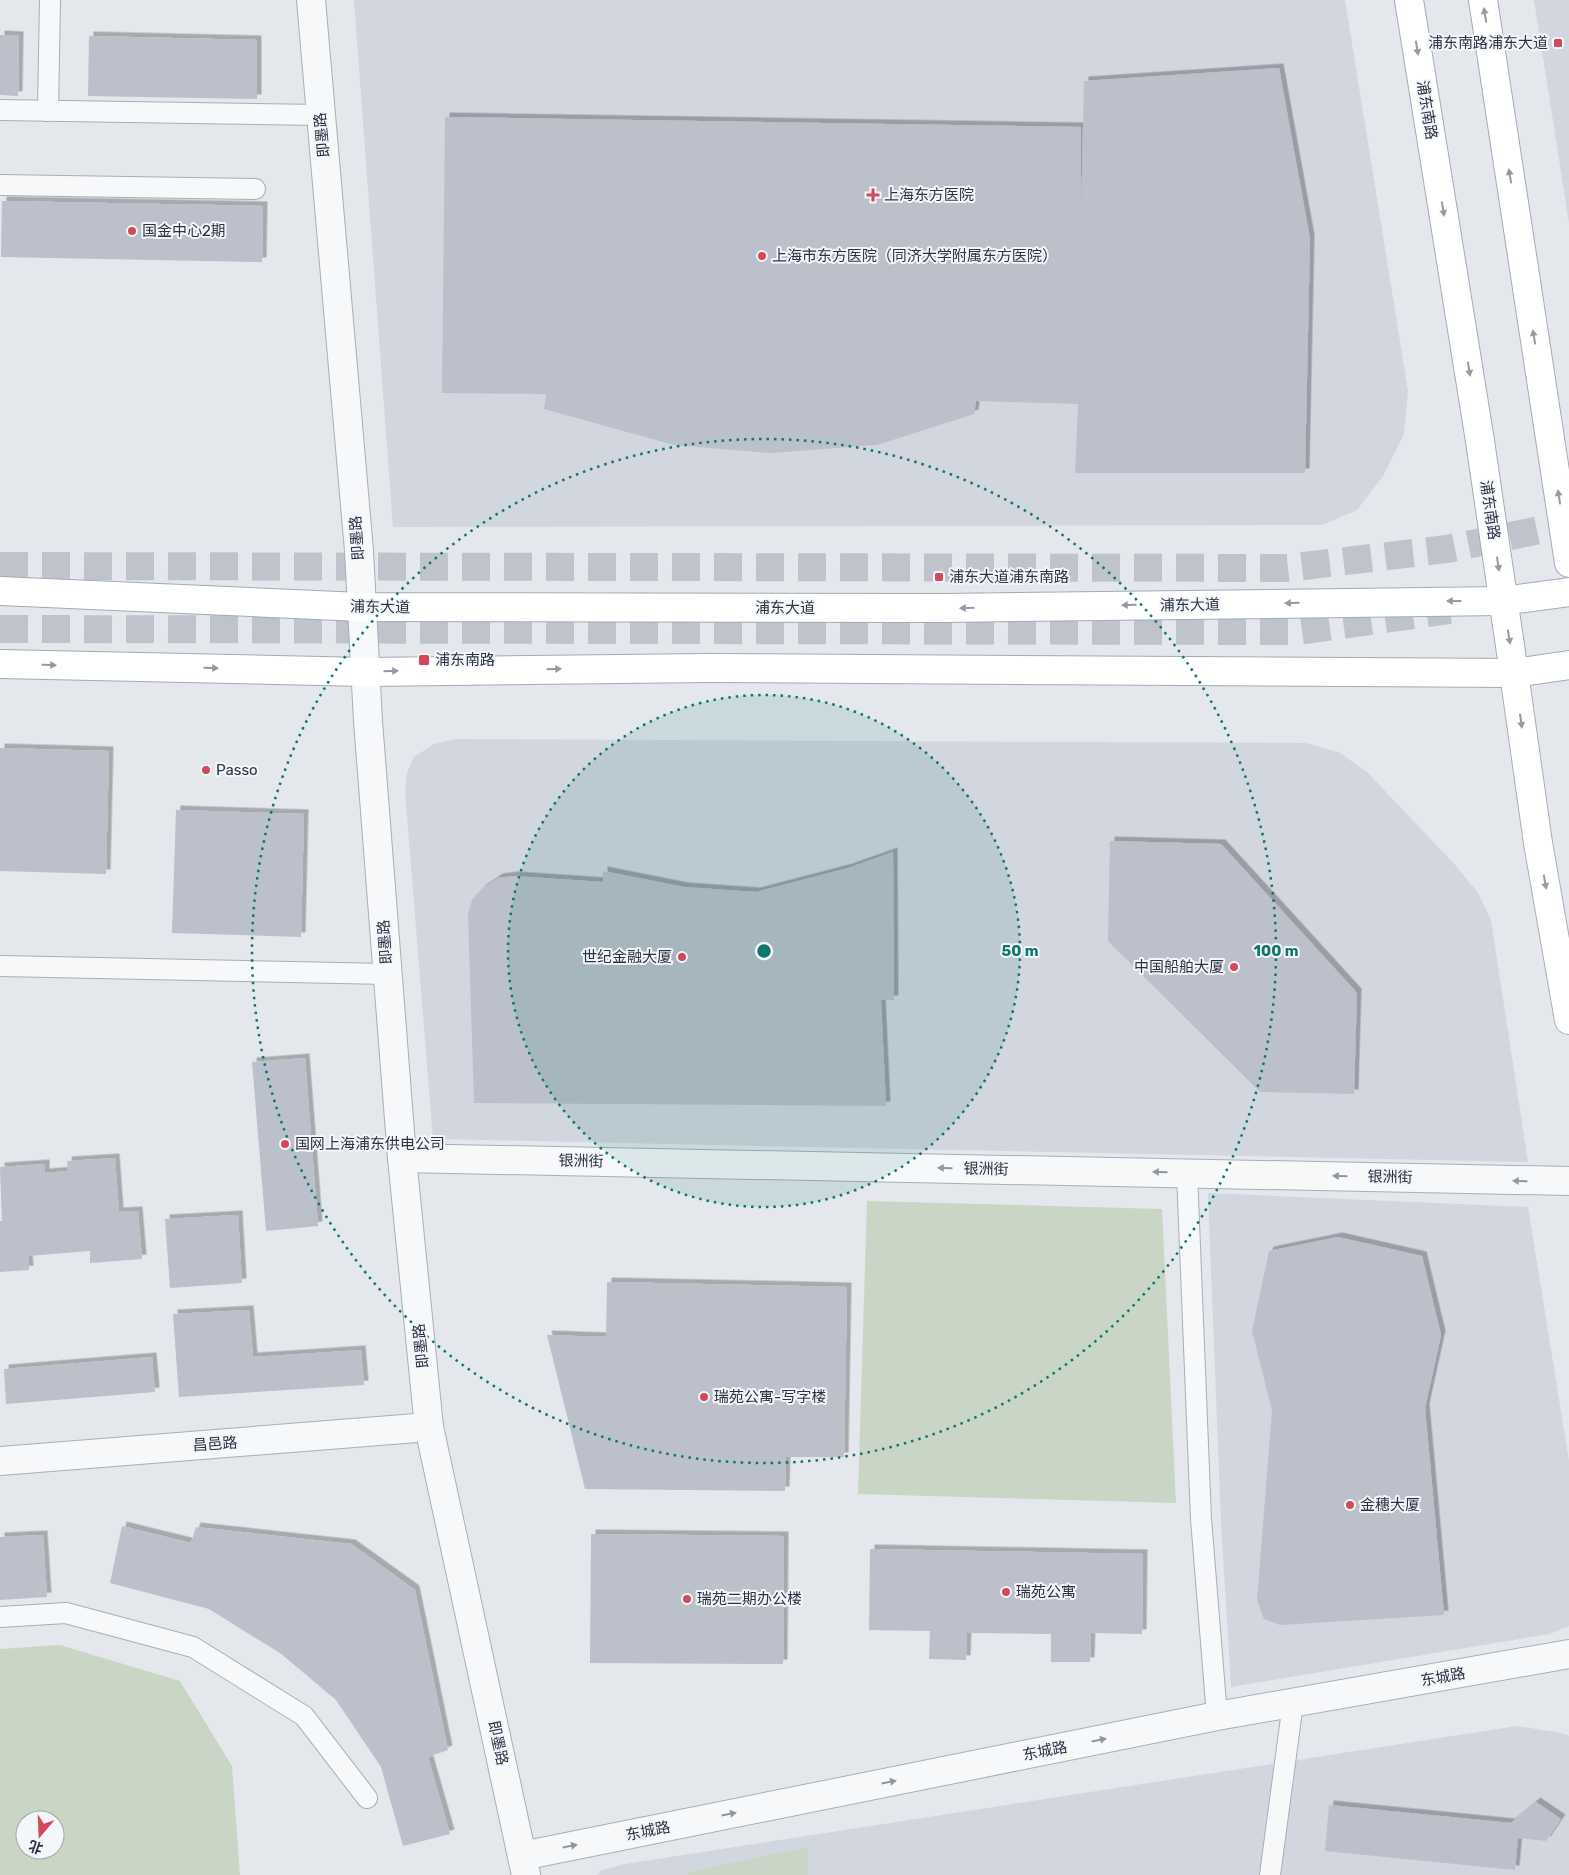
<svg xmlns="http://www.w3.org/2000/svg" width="1569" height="1875" font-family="Rubik,'Noto Sans SC',sans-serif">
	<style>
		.built { fill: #d2d6de }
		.green { fill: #c9d6c5; fill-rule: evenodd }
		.building { fill: #bbc0ca; filter: url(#shadow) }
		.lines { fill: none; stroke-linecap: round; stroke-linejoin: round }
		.primary-tunnel { stroke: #bfc3cb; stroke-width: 28; stroke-dasharray: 28 14; stroke-linecap: butt }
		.service-casing { stroke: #a9aeb7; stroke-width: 22 }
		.minor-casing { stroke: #a9aeb7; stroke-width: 30 }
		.secondary-casing { stroke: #a9aeb7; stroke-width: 30 }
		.primary-casing { stroke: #a3abb8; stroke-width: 30 }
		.service { stroke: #f7f8fa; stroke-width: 20 }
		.minor { stroke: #f7f8fa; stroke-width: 28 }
		.secondary { stroke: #fff; stroke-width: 28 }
		.primary { stroke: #fff; stroke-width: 28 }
		.oneway { fill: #959aa2 }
		.oneway2 { fill: #9196a0 }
		.ring { fill: none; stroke: #0f766e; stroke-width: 2.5; stroke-dasharray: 2.5 5 }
		.poi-dot { fill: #d1495b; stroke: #f4f6f9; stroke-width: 2 }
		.labels { text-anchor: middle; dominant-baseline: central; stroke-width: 4; stroke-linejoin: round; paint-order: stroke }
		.poi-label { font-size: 15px; fill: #2b3445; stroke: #f4f6f9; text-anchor: start }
		.street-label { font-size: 15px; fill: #2b3445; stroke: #f4f6f9 }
		.centre { fill: #0f766e; stroke: #f4f6f9; stroke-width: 2.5 }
		.ring-label { font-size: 15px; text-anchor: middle; font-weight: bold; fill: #0f766e; stroke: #f4f6f9; stroke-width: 4; stroke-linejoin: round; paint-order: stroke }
	</style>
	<defs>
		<filter id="shadow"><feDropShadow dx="4.5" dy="-4.5" stdDeviation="0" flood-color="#0004"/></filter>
	</defs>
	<rect width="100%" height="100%" fill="#e4e7ec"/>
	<!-- built -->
	<g class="built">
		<path d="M 354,0 L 1345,0 L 1408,391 L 1404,434 L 1383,476 L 1357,510 L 1322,525 L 393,527 Z"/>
		<path d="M 1534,0 L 1569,0 L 1569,223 Z"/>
		<path d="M 456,739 L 1306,743 L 1340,753 L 1368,773 L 1456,866 L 1478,893 L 1491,920 L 1528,1162 L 433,1139 L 405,791 L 407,773 L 414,757 L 434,744 Z"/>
		<path d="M 1208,1193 L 1528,1207 L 1569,1461 L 1569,1626 L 1550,1634 L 1231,1687 L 1221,1523 Z"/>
		<path d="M 1517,1726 L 1561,1733 L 1569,1736 L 1569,1875 L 596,1875 L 602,1870 L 625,1864 Z"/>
	</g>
	<!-- green -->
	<g class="green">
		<path d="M 867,1201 L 1162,1209 L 1176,1503 L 858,1494 Z"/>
		<path d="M 60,1645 L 180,1681 L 232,1766 L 240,1875 L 0,1875 L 0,1649 ZM 25,1820 L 55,1820 L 55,1850 L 25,1850 Z"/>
		<path d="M 808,1847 L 808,1875 L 687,1875 L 694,1871 Z"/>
	</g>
	<!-- building -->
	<g class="building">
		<path d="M 0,35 L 19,36 L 18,96 L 0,95 Z"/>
		<path d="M 89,36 L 257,40 L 257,99 L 88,96 Z"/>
		<path d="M 1279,68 L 1310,239 L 1305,473 L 1075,473 L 1078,404 L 976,401 L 974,414 L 877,445 L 771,453 L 674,445 L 544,409 L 546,394 L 442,393 L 445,117 L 1081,127 L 1081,221 L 1084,81 Z"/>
		<path d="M 2,201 L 263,206 L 262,262 L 1,257 Z"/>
		<path d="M 0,748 L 109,751 L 106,874 L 0,871 Z"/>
		<path d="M 176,810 L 304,814 L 301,937 L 172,933 Z"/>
		<path d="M 1110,841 L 1221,844 L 1357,993 L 1354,1094 L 1260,1092 L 1108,941 Z"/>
		<path d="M 893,852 L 894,1000 L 881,1000 L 886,1106 L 474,1103 L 468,914 L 472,900 L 482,889 L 498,878 L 513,876 L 603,882 L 603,871 L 684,887 L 756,892 L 848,868 Z"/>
		<path d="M 305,1058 L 318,1226 L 266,1231 L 252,1062 Z"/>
		<path d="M 115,1158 L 119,1212 L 138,1211 L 142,1259 L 90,1263 L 90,1251 L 28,1256 L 29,1270 L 0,1272 L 0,1221 L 2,1221 L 0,1167 L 45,1164 L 45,1173 L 68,1171 L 67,1161 Z"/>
		<path d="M 238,1215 L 242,1283 L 170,1288 L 165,1219 Z"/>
		<path d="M 1338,1237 L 1422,1256 L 1441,1335 L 1425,1408 L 1444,1615 L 1280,1625 L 1264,1619 L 1257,1600 L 1272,1411 L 1252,1331 L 1269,1251 Z"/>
		<path d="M 607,1282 L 847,1287 L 844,1457 L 786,1457 L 785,1491 L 585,1489 L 547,1335 L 606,1337 Z"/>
		<path d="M 249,1310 L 253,1357 L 361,1350 L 364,1385 L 179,1397 L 173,1314 Z"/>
		<path d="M 152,1357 L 155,1392 L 6,1404 L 4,1369 Z"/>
		<path d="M 122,1526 L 191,1543 L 196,1527 L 351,1544 L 415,1590 L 448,1750 L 428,1757 L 450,1834 L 403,1846 L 381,1767 L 336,1700 L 280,1653 L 209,1609 L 110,1583 Z"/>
		<path d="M 591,1534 L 784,1536 L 783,1664 L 590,1663 Z"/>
		<path d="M 43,1535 L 47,1597 L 0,1600 L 0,1537 Z"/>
		<path d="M 870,1549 L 1143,1554 L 1142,1634 L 1091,1633 L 1090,1662 L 1051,1662 L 1051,1634 L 967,1633 L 966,1660 L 929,1659 L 930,1631 L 869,1630 Z"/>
		<path d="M 1536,1802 L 1561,1819 L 1546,1841 L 1518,1838 L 1515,1870 L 1325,1851 L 1329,1805 L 1511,1823 Z"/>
	</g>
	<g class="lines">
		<!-- primary-tunnel -->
		<g class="primary-tunnel">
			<path d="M 0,566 L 1287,568 L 1447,549 L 1569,524"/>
			<path d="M 0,629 L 1297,631 L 1450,610"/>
		</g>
		<defs>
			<g id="service">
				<path d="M 0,110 L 320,115"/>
				<path d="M 48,111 L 50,0"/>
				<path d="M 0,185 L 255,189"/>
				<path d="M 0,966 L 387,974"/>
				<path d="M 1187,1173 L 1201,1519 L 1217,1716"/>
				<path d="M 0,1617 L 66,1613 L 193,1647 L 304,1716 L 367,1798"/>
				<path d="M 1270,1875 L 1293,1703"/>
			</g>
			<g id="minor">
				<path d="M 311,0 L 359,551 L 368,721 L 402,1158 L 429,1427 L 526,1875"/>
				<path d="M 402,1158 L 1569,1181"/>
				<path d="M 0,1461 L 429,1427"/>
				<path d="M 522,1856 L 1217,1716 L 1569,1654"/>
			</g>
			<path id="secondary" d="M 1514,673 L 1538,843 L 1569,1020"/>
			<g id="primary">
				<path d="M 1409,0 L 1480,441 L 1514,673"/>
				<path d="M 1483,0 L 1569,563"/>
				<path d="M 0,591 L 361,607 L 944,608 L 1503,601 L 1569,592"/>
				<path d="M 0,664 L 365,672 L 708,668 L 1514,673 L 1569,665"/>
			</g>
		</defs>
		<!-- service casing -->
		<use href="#service" class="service-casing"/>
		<!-- minor casing -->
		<use href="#minor" class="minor-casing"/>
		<!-- secondary casing -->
		<use href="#secondary" class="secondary-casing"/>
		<!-- primary casing -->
		<use href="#primary" class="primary-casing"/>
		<!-- service -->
		<use href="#service" class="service"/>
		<!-- minor -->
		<use href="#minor" class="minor"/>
		<!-- secondary -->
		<use href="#secondary" class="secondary"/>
		<!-- primary -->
		<use href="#primary" class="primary"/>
	</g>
	<!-- one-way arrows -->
	<defs><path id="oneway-solid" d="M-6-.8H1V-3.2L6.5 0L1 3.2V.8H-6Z" transform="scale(1.25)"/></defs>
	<g class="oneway">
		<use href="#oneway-solid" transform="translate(1485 15) rotate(-100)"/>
		<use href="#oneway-solid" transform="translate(1417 48) rotate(81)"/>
		<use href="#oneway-solid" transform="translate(1510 176) rotate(-99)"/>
		<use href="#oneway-solid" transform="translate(1443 209) rotate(81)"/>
		<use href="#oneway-solid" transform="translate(1534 337) rotate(-99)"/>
		<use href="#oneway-solid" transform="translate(1469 369) rotate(81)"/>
		<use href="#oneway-solid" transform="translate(1559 497) rotate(-99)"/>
		<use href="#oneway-solid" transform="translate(1498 564) rotate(82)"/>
		<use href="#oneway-solid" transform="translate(1454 601) rotate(180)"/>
		<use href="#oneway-solid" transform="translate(1292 603) rotate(179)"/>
		<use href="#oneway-solid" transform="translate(1129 605) rotate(179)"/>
		<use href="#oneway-solid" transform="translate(967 608) rotate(179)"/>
		<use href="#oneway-solid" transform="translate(1509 637) rotate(81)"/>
		<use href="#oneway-solid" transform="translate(49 665) rotate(1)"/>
		<use href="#oneway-solid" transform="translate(211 668) rotate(1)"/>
		<use href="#oneway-solid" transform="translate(554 669) rotate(-1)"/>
		<use href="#oneway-solid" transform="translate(391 671) rotate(-1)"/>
		<use href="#oneway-solid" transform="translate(1521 721) rotate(82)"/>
		<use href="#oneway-solid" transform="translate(1545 882) rotate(80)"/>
	</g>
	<g class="oneway2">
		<use href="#oneway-solid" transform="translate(945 1168) rotate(-179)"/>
		<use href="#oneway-solid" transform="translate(1160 1172) rotate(-179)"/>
		<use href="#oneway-solid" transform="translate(1340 1176) rotate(-179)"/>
		<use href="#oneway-solid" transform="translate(1520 1181) rotate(-178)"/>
		<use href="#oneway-solid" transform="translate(1099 1740) rotate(-11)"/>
		<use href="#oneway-solid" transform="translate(889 1782) rotate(-11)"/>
		<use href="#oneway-solid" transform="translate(729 1814) rotate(-11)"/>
		<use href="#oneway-solid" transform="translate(570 1846) rotate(-11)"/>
	</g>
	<!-- distance rings -->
	<circle cx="764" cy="951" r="256" fill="#0f766e" fill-opacity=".12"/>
	<g class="ring">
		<circle cx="764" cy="951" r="256"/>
		<circle cx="764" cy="951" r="512"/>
	</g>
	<!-- markers -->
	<g class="poi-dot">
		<rect x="1553" y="38" width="10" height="10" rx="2.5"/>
		<path d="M870.5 187.5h5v5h5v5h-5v5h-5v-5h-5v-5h5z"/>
		<circle cx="132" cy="231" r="5"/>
		<circle cx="762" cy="256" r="5"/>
		<rect x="934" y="572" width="10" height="10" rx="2.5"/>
		<rect x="418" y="654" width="12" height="12" rx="2.5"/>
		<circle cx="206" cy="770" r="5"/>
		<circle cx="682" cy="957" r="5"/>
		<circle cx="1234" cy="967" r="5"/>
		<circle cx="285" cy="1144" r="5"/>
		<circle cx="704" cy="1397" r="5"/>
		<circle cx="1350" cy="1505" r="5"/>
		<circle cx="1006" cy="1592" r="5"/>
		<circle cx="687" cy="1599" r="5"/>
	</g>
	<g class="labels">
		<!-- poi labels -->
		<g class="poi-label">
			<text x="1548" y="43" text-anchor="end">浦东南路浦东大道</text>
			<text x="884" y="195">上海东方医院</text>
			<text x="142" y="231">国金中心2期</text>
			<text x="772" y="256">上海市东方医院（同济大学附属东方医院）</text>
			<text x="949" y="577">浦东大道浦东南路</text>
			<text x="435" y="660">浦东南路</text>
			<text x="216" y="770">Passo</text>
			<text x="672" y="957" text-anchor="end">世纪金融大厦</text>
			<text x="1224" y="967" text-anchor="end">中国船舶大厦</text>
			<text x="295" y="1144">国网上海浦东供电公司</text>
			<text x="714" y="1397">瑞苑公寓-写字楼</text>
			<text x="1360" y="1505">金穗大厦</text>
			<text x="1016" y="1592">瑞苑公寓</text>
			<text x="697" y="1599">瑞苑二期办公楼</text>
		</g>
		<!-- street labels -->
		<g class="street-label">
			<text transform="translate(1427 110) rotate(81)">浦东南路</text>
			<text transform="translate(322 135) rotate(-95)">即墨路</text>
			<text transform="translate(1490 510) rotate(82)">浦东南路</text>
			<text transform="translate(357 538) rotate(-94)">即墨路</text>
			<text transform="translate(1190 605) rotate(-1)">浦东大道</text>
			<text transform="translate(380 607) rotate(1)">浦东大道</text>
			<text x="785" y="608">浦东大道</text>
			<text transform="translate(385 942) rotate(-94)">即墨路</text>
			<text transform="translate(581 1161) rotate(1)">银洲街</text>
			<text transform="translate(986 1169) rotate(1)">银洲街</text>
			<text transform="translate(1390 1177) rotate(1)">银洲街</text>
			<text transform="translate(421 1346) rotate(-96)">即墨路</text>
			<text transform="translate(215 1444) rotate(-4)">昌邑路</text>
			<text transform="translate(1443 1677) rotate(-10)">东城路</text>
			<text transform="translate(498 1743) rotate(78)">即墨路</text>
			<text transform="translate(1045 1751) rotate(-11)">东城路</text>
			<text transform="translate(648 1831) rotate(-11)">东城路</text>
		</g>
	</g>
	<circle cx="764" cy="951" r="8" class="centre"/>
	<g class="ring-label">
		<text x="1020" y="956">50 m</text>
		<text x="1276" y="956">100 m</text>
	</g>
	<!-- north arrow -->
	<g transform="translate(40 1835) rotate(199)"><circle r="24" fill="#f4f6f9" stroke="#a4a8b1"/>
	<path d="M0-4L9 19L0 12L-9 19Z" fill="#d1495b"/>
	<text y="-8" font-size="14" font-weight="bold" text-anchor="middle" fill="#2b3445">北</text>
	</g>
</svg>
